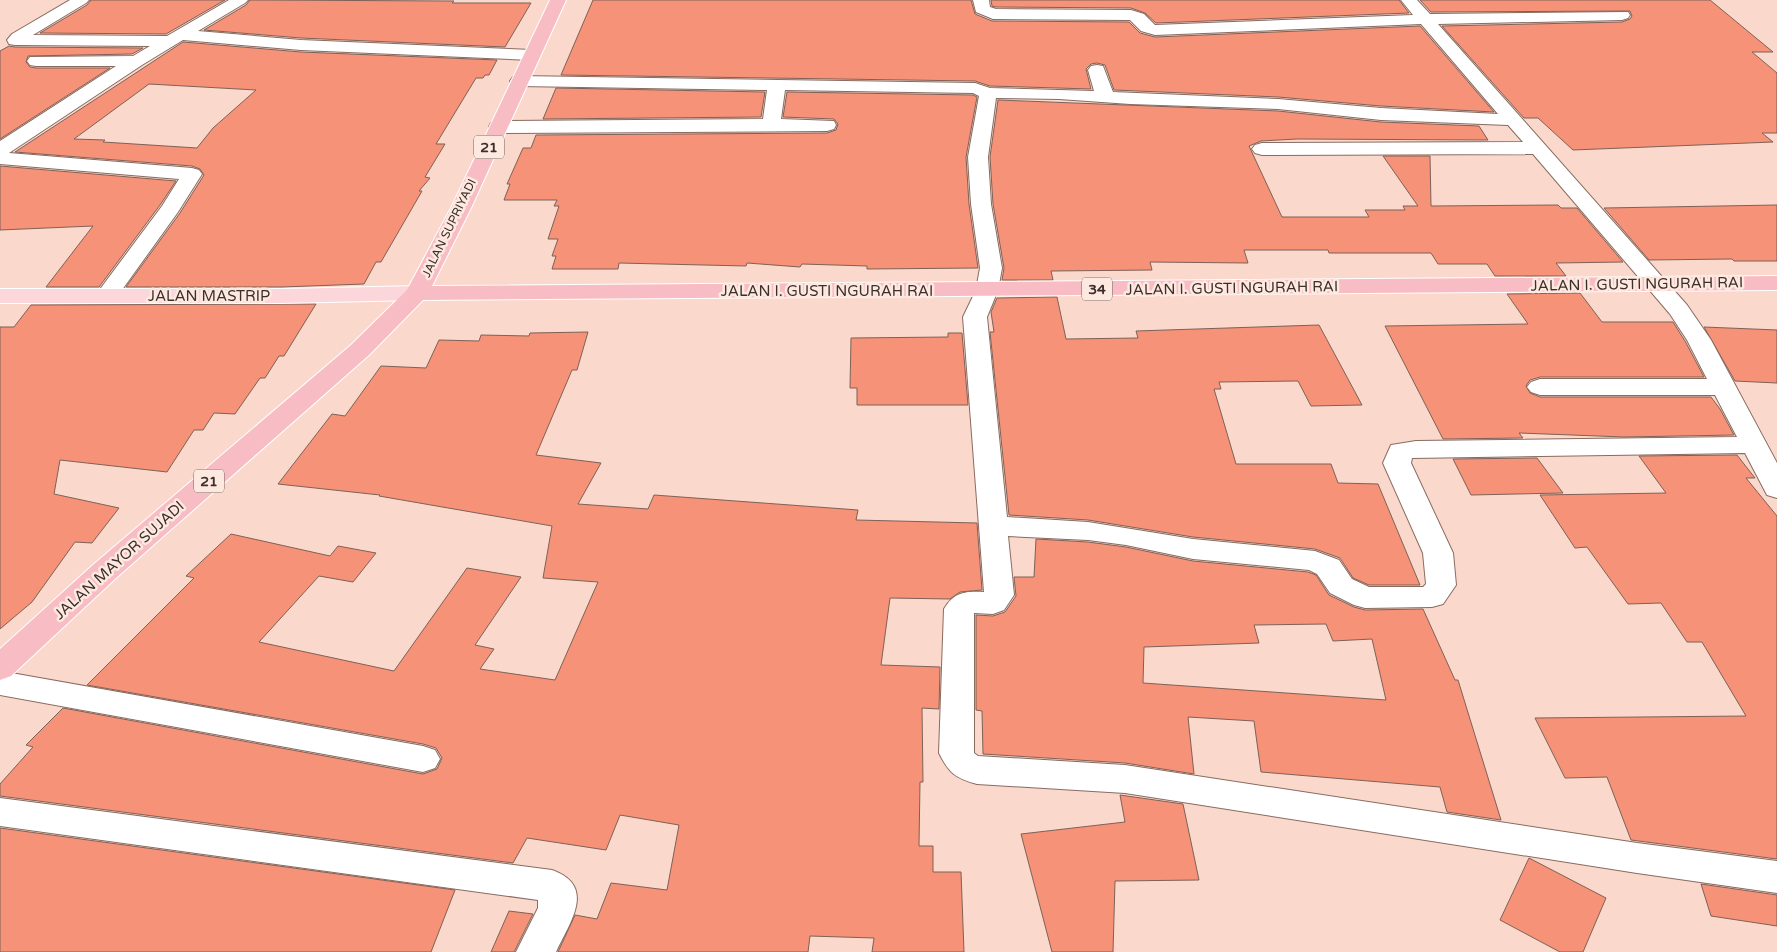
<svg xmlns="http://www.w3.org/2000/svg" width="1777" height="952" font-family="'Varela Round',sans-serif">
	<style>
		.building { fill: #f59277; stroke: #7f6158; fill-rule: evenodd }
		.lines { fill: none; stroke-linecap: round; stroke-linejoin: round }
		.minor-casing { stroke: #896b60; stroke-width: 2 }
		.major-casing { stroke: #fff; stroke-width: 2 }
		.highway-casing { stroke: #fff; stroke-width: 2 }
		.minor { fill: #fff; fill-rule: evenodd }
		.major { fill: #fbd7dc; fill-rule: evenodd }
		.highway { fill: #f8bdc4; fill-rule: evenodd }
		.labels { text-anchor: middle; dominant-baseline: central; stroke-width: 5; stroke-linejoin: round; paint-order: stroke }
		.far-street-label { font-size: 12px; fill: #3c2f2a; stroke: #fee9e1 }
		.shield { fill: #fee9e1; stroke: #766761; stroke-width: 1 }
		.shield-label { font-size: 14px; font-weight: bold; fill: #3c2f2a }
		.street-label { font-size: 15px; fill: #3c2f2a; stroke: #fee9e1 }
	</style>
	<rect width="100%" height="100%" fill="#fad8cb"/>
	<!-- building -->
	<g class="building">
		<path d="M 91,0 L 225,0 L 166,34 L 40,33 L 87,5 Z"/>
		<path d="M 250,0 L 454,1 L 452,3 L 531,3 L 505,47 L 301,38 L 204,30 L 246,5 Z"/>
		<path d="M 593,0 L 971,0 L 975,14 L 992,21 L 1129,22 L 1140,33 L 1155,37 L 1420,26 L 1494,112 L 1381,106 L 1278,97 L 1114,90 L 1105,65 L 1097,63 L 1091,64 L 1086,69 L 1091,89 L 990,86 L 975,81 L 561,75 Z"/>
		<path d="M 991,0 L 1399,0 L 1409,13 L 1156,23 L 1145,13 L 1131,8 L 996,7 L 992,6 Z"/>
		<path d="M 1420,0 L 1710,0 L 1773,52 L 1752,52 L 1777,73 L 1777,133 L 1762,133 L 1773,142 L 1573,150 L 1538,118 L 1524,118 L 1442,26 L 1622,22 L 1630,19 L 1632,16 L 1630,11 L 1431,12 Z"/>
		<path d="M 183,42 L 301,52 L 497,60 L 489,75 L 485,75 L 483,78 L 476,78 L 436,144 L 445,144 L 425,177 L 430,178 L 419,191 L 422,191 L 381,262 L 376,262 L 364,284 L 282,287 L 126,287 L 180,213 L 204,175 L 200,169 L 192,166 L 15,152 ZM 149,84 L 256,90 L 213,128 L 197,148 L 103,142 L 105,140 L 74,139 Z"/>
		<path d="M 9,46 L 15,47 L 143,48 L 132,54 L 28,56 L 26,62 L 30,67 L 36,68 L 110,68 L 0,139 L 0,51 Z"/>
		<path d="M 556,88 L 765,92 L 761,117 L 543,119 Z"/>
		<path d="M 787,92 L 973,95 L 977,97 L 966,157 L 969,204 L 978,268 L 867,269 L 867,266 L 802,264 L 800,267 L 747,263 L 746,266 L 619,263 L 618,269 L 552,269 L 556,256 L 552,256 L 558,239 L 548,239 L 559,206 L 554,206 L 557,200 L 504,200 L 510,184 L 507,184 L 523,148 L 531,148 L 536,135 L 827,133 L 836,130 L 838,124 L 834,119 L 783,117 Z"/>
		<path d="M 998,100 L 1278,111 L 1381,122 L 1479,126 L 1488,140 L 1297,139 L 1261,141 L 1249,146 L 1282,217 L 1369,217 L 1365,210 L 1405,210 L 1403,206 L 1418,206 L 1383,156 L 1430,156 L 1431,206 L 1558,205 L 1561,208 L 1577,208 L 1623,262 L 1556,263 L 1566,276 L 1495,276 L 1487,264 L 1438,264 L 1431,253 L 1329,253 L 1328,250 L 1244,250 L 1248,263 L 1150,262 L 1152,270 L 1051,271 L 1053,280 L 1002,280 L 1004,268 L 993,204 L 990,157 Z"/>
		<path d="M 0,166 L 176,181 L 160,205 L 99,287 L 46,287 L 93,226 L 0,230 Z"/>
		<path d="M 1777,205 L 1777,261 L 1734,261 L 1732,259 L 1649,260 L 1604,208 Z"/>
		<path d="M 1580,293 L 1602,322 L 1673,322 L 1685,341 L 1704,377 L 1540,377 L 1530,380 L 1526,386 L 1530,393 L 1540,397 L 1711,397 L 1720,409 L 1734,435 L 1624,437 L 1519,433 L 1523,438 L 1443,439 L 1385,326 L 1528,324 L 1507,294 Z"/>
		<path d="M 1057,297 L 1066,339 L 1138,338 L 1136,331 L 1319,325 L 1362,405 L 1311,406 L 1298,381 L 1219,382 L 1221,389 L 1214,389 L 1236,464 L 1331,464 L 1338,483 L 1378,484 L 1420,585 L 1369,585 L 1353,578 L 1340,558 L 1315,549 L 1193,537 L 1088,520 L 1009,515 L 990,332 L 994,332 L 991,312 L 997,298 Z"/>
		<path d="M 316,304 L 284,356 L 279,356 L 265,378 L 260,378 L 235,414 L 214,413 L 203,430 L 194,430 L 167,472 L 60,460 L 54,494 L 119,508 L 92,543 L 75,542 L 32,602 L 0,629 L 0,327 L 14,327 L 31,305 Z"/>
		<path d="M 1704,327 L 1777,330 L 1777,383 L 1735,381 Z"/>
		<path d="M 588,332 L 577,370 L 572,370 L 536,455 L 601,463 L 578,504 L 648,509 L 654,495 L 858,510 L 856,520 L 977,523 L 982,590 L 960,592 L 950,599 L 890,598 L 881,665 L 940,667 L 939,709 L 922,708 L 923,782 L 920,782 L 919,846 L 933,846 L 933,872 L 961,872 L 964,952 L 872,952 L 874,938 L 810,936 L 808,952 L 558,952 L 575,915 L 597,919 L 611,883 L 667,890 L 679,825 L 620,815 L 606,850 L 527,838 L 513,863 L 0,796 L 0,784 L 33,747 L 26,745 L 63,708 L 423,774 L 437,769 L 442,758 L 436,748 L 423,744 L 87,685 L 194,578 L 186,576 L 231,534 L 330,556 L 338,546 L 376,553 L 353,582 L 319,576 L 259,642 L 394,671 L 467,568 L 521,577 L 475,645 L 494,649 L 480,669 L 555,680 L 598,582 L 543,578 L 552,526 L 379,496 L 380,495 L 278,484 L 332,414 L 345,416 L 381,366 L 426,368 L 439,340 L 479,341 L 481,335 L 529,336 L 530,333 Z"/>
		<path d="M 948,333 L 962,333 L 968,405 L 857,405 L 857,388 L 850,388 L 851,338 L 948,337 Z"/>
		<path d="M 1737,455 L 1755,478 L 1746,478 L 1777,516 L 1777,859 L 1631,840 L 1607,777 L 1565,778 L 1535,718 L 1746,716 L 1702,642 L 1687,642 L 1661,603 L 1628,604 L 1587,547 L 1575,548 L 1540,495 L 1666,493 L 1639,456 Z"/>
		<path d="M 1537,458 L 1563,493 L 1471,495 L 1453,459 Z"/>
		<path d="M 1036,539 L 1088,542 L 1126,547 L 1193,561 L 1308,572 L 1316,575 L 1329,595 L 1354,607 L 1365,610 L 1423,609 L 1455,680 L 1458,680 L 1501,820 L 1447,812 L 1440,787 L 1261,772 L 1254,721 L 1188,717 L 1194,774 L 1125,763 L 983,754 L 982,711 L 976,710 L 976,615 L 993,616 L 1005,612 L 1016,596 L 1014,577 L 1034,577 ZM 1326,624 L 1333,641 L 1372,639 L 1386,700 L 1143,683 L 1144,647 L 1259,643 L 1254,625 Z"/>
		<path d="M 1120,795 L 1183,804 L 1199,880 L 1115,881 L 1113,952 L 1052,952 L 1021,834 L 1125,822 Z"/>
		<path d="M 0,828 L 455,890 L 431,952 L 0,952 Z"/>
		<path d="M 1529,858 L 1606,898 L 1583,952 L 1560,952 L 1500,920 Z"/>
		<path d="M 1701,884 L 1777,895 L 1777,926 L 1711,916 Z"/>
		<path d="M 509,911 L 533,914 L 514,952 L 491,952 Z"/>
	</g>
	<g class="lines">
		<defs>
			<g id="minor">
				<path d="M 70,0 L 89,0 L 86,3 L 33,35 L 167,36 L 229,0 L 248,0 L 245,3 L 198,31 L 301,40 L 532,50 L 538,51 L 540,55 L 538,59 L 532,60 L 301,50 L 183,40 L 142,65 L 9,153 L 192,168 L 199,170 L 202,174 L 178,212 L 114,301 L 106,303 L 98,301 L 95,296 L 162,206 L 179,179 L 0,164 L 0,141 L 116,66 L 36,66 L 30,65 L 27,61 L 30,57 L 133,56 L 150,46 L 15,45 L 9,44 L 7,40 L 12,34 Z"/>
				<path d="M 973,0 L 989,0 L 990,7 L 996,9 L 1131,10 L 1144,14 L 1155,25 L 1413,15 L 1401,0 L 1417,0 L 1430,14 L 1628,12 L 1630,15 L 1628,18 L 1622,20 L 1438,24 L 1687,305 L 1711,340 L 1777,463 L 1777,498 L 1767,495 L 1745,453 L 1412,458 L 1411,463 L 1453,553 L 1456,585 L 1443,604 L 1432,607 L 1365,608 L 1354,605 L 1330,593 L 1317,574 L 1309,570 L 1193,559 L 1126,545 L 1088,540 L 1008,536 L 1014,595 L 1004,610 L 993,614 L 974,613 L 974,753 L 978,756 L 1125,765 L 1637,843 L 1777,861 L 1777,893 L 1637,873 L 1125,793 L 977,784 C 955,778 949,773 939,753 L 944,609 C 954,592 965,591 984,592 L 963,317 L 976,290 L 980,268 L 971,204 L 968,157 L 979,96 L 973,93 L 785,90 L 781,119 L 834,121 L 836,125 L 834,129 L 827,131 L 498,133 L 491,131 L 489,127 L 491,123 L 498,121 L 763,119 L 767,90 L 519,86 L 513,85 L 510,81 L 513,77 L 519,76 L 975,83 L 990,88 L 1094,91 L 1088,70 L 1091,66 L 1097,65 L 1103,66 L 1113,92 L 1278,99 L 1381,108 L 1498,114 L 1421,24 L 1155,35 L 1141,31 L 1130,20 L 993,19 L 976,12 ZM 996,98 L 1059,99 L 1130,104 L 1278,109 L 1381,120 L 1508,125 L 1523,142 L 1262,143 L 1255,145 L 1252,149 L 1255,153 L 1262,155 L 1533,154 L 1670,314 L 1687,340 L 1707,379 L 1540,379 L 1531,382 L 1527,387 L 1531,392 L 1540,395 L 1715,395 L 1737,437 L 1416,441 L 1391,445 L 1383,463 L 1423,553 L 1426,584 L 1423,587 L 1369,587 L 1352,579 L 1339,560 L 1315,551 L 1193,539 L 1088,522 L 1007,517 L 987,317 L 998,290 L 1002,268 L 991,204 L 988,157 Z"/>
				<path d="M 0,671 L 423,746 L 435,750 L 440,759 L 435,768 L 423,772 L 0,695 Z"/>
				<path d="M 0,798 L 552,870 C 597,886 570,922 556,952 L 516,952 L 538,908 L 538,900 L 0,826 Z"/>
			</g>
			<path id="major" d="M 417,286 L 425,288 L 428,293 L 425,298 L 417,300 L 282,303 L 0,303 L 0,289 L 282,289 Z"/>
			<path id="highway" d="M 550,0 L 566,0 L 471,208 L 432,286 L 1777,276 L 1777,290 L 423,300 L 369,355 L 116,578 L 11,676 L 0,680 L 0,649 L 94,564 L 351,345 L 407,290 L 451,208 Z"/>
		</defs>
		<!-- minor casing -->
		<use href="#minor" class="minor-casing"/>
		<!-- major casing -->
		<use href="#major" class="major-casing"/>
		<!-- highway casing -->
		<use href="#highway" class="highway-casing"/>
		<!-- minor -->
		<use href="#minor" class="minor"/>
		<!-- major -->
		<use href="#major" class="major"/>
		<!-- highway -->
		<use href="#highway" class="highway"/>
	</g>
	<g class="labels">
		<!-- far-street labels -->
		<g class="far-street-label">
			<text transform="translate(449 228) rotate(-64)">JALAN SUPRIYADI</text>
		</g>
		<!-- shield labels -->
		<g class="shield">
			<rect x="474" y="135.5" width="30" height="23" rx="4"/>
			<rect x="1082" y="277.5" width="30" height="23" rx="4"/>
			<rect x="194" y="469.5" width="30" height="23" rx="4"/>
		</g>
		<g class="shield-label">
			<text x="489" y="147">21</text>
			<text x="1097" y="289">34</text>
			<text x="209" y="481">21</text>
		</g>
		<!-- street labels -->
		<g class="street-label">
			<text transform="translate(1637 284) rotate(-1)">JALAN I. GUSTI NGURAH RAI</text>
			<text transform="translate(1232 288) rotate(-1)">JALAN I. GUSTI NGURAH RAI</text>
			<text x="827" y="291">JALAN I. GUSTI NGURAH RAI</text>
			<text x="209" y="296">JALAN MASTRIP</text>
			<text transform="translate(119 560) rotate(-42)">JALAN MAYOR SUJADI</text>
		</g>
	</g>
</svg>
